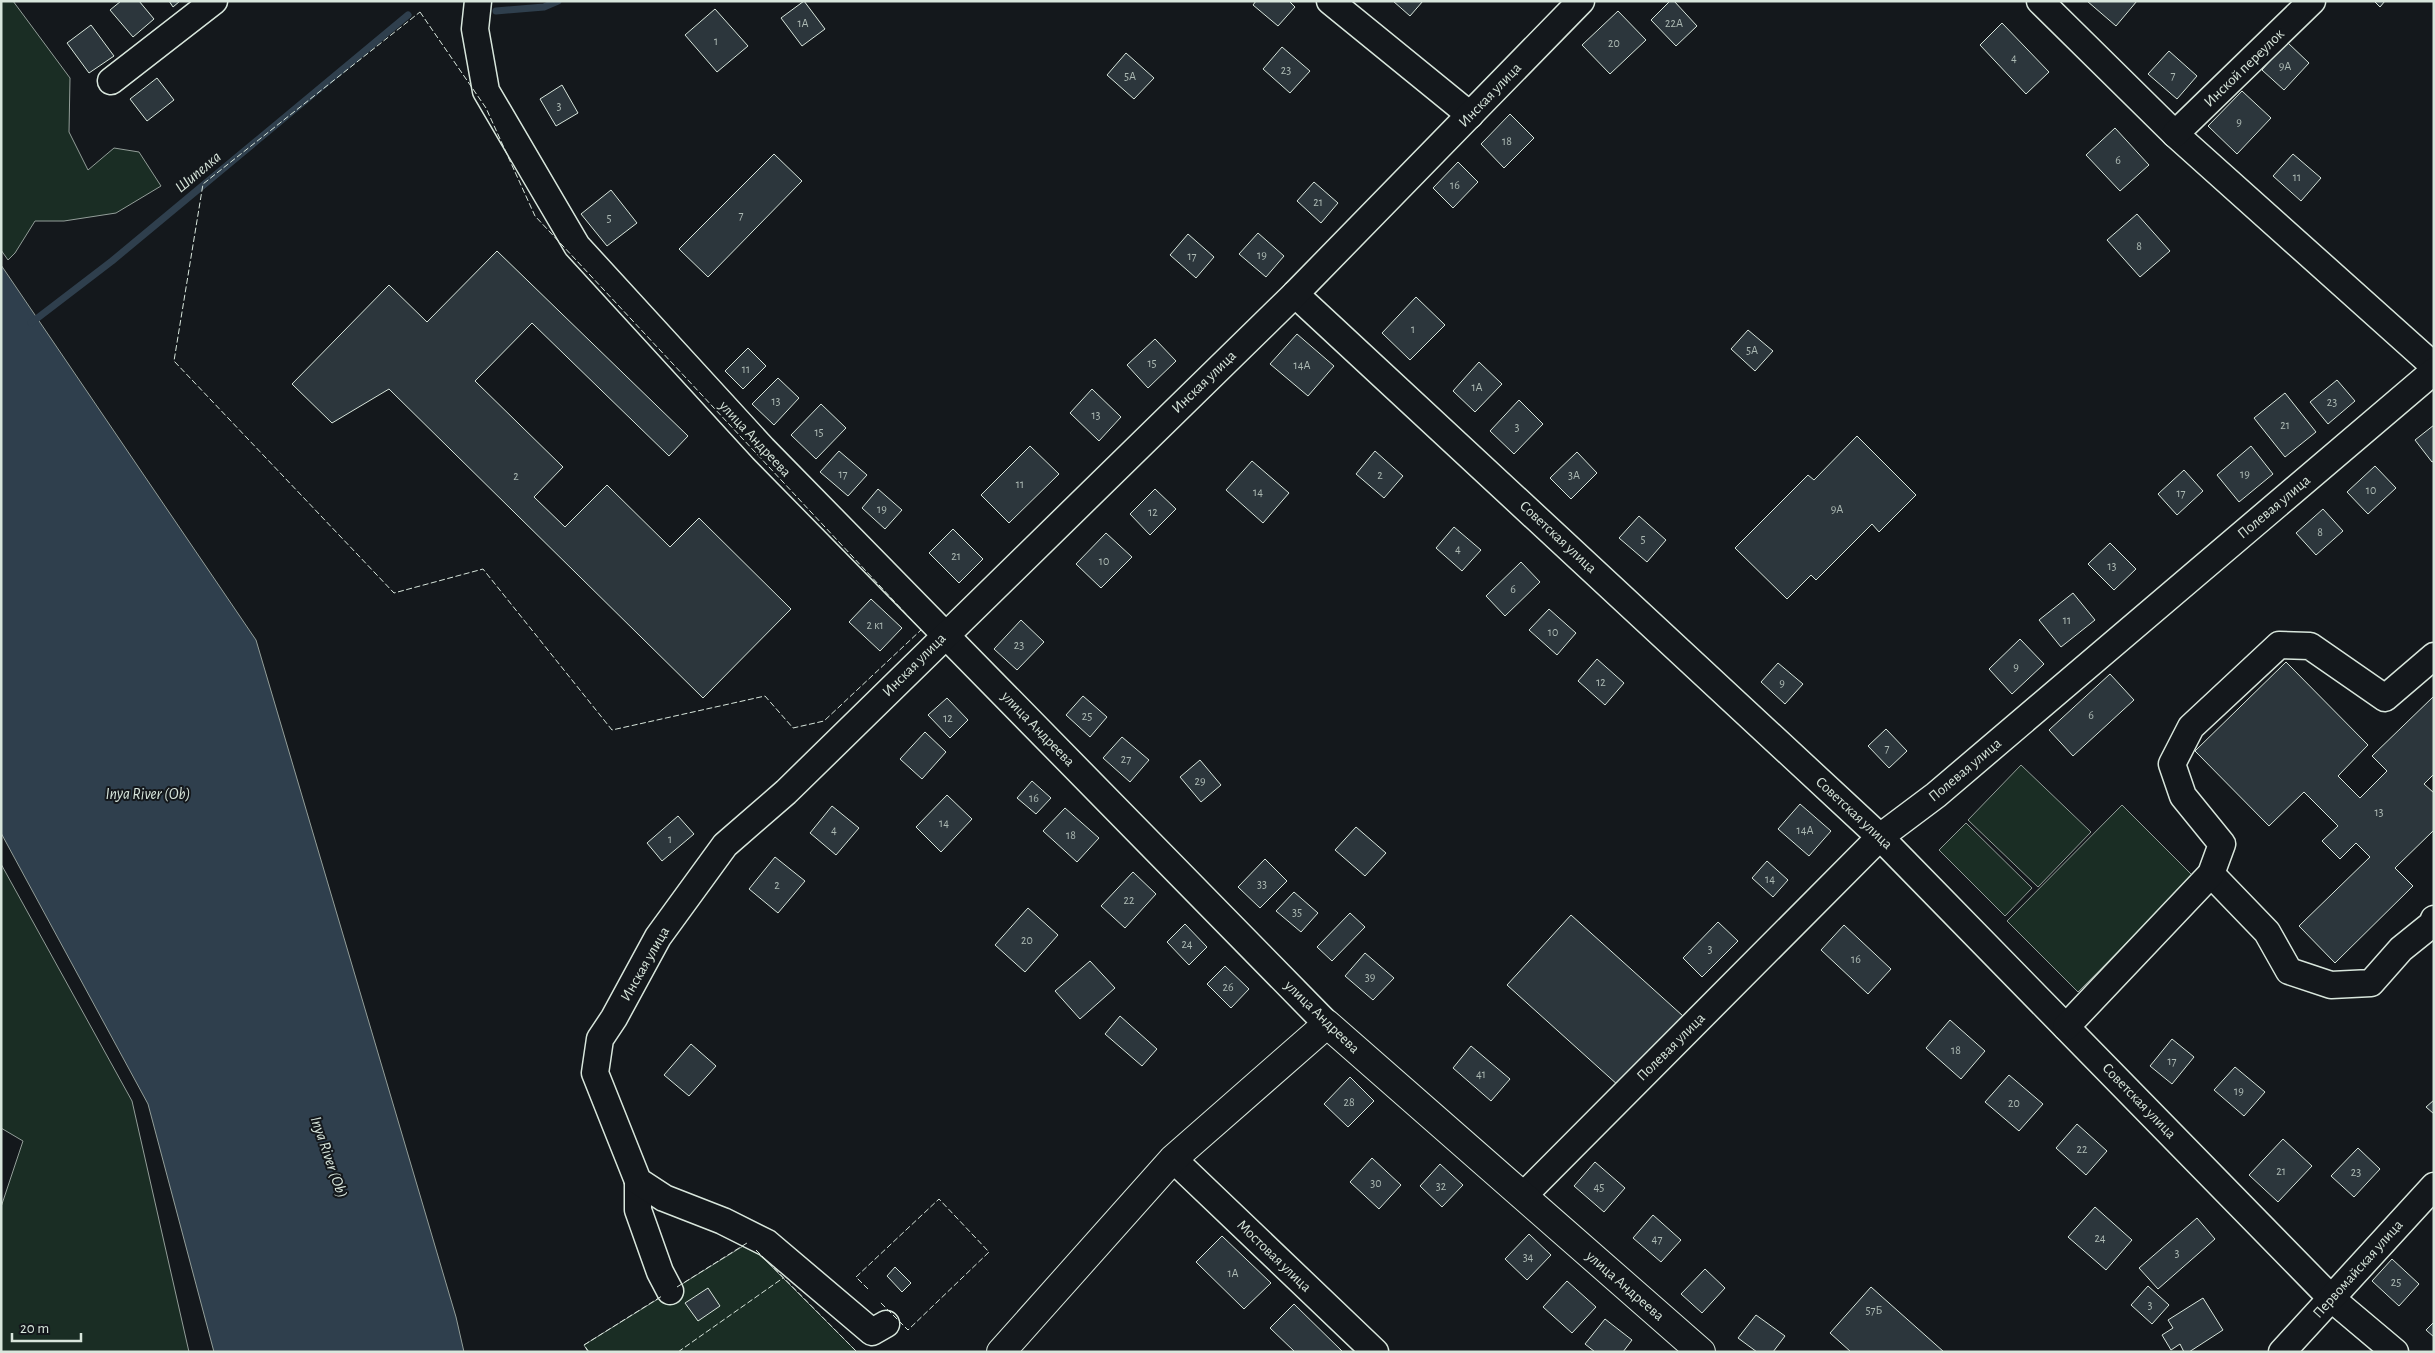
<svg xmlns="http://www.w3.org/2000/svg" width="2435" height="1353" font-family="'Alegreya Sans',sans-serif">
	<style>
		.green { fill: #1a2d24; stroke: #939e99 }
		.water { fill: #2f3f4d; stroke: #939e99 }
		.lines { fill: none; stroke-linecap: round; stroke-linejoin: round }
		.stream { stroke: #2f3f4d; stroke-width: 7 }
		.building { fill: #2c363c; stroke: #d8e6dc }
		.minor-casing { stroke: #d8e6dc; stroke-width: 29 }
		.major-casing { stroke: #d8e6dc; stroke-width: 30 }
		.minor { stroke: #14181c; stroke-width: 26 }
		.major { stroke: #14181c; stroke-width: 28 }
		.fence { stroke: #d8e6dc; stroke-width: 1; stroke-dasharray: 6 2.5; stroke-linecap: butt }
		.labels { text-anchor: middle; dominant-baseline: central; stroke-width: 4; stroke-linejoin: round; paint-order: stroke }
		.number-label { font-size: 12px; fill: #adbab4 }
		.street-label { font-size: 15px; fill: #d8e6dc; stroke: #14181c }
		.water-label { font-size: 16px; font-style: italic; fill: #d8e6dc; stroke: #14181c }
	</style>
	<rect width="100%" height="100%" fill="#14181c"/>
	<!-- green -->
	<g class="green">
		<path d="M 1,1 L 13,1 L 70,78 L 69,132 L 88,170 L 114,148 L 139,152 L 161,186 L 116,213 L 64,221 L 35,221 L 15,253 L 8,260 L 1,250 Z"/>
		<path d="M 2021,765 L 2091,832 L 2038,887 L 1968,820 Z"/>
		<path d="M 2122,805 L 2193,876 L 2078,992 L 2007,921 Z"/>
		<path d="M 1966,823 L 2032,888 L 2005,916 L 1939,850 Z"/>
		<path d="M 1,864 L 132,1101 L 189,1352 L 1,1352 L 1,1207 L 23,1141 L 1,1128 Z"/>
		<path d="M 748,1243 L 857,1352 L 588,1352 L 584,1345 Z"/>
	</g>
	<!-- water -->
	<path class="water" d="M 1,265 L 256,640 L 456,1317 L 464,1352 L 214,1352 L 148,1104 L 1,833 Z"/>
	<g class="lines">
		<!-- stream -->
		<g class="stream">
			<path d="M 496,11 L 544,7 L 558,1"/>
			<path d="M 31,323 L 112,261 L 408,15"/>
		</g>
	</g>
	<!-- building -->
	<g class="building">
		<path d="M 121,1 L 139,1 L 154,19 L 133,37 L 110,10 Z"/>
		<path d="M 169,1 L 180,1 L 173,7 Z"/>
		<path d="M 804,1 L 825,29 L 802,46 L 781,18 Z"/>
		<path d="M 1256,1 L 1289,1 L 1295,7 L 1278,26 L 1253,5 Z"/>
		<path d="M 1393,1 L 1423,1 L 1410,16 Z"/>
		<path d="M 1670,1 L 1674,1 L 1697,26 L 1676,46 L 1651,20 Z"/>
		<path d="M 2087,1 L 2137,1 L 2116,26 Z"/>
		<path d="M 2374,1 L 2385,1 L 2380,7 Z"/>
		<path d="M 715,9 L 748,46 L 717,72 L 685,35 Z"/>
		<path d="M 1618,11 L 1646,40 L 1610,74 L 1582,45 Z"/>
		<path d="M 2002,23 L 2049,72 L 2026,94 L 1980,45 Z"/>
		<path d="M 91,25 L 114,56 L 89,73 L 67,43 Z"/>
		<path d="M 2287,42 L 2309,63 L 2284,90 L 2262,70 Z"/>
		<path d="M 1282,47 L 1310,71 L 1290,93 L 1263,69 Z"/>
		<path d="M 2169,51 L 2197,76 L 2177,99 L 2148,74 Z"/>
		<path d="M 1126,53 L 1154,78 L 1134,99 L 1107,75 Z"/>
		<path d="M 157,78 L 174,100 L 147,121 L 130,99 Z"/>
		<path d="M 562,85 L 578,113 L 556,126 L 540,99 Z"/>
		<path d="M 2242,91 L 2271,118 L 2237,154 L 2208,126 Z"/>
		<path d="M 1510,114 L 1534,138 L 1504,168 L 1481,144 Z"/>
		<path d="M 2115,128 L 2149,165 L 2120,191 L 2086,155 Z"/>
		<path d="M 774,154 L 802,181 L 708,277 L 679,249 Z"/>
		<path d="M 2293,154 L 2321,178 L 2301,201 L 2273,176 Z"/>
		<path d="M 1458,162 L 1478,182 L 1453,208 L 1433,188 Z"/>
		<path d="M 1314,182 L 1338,203 L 1321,223 L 1297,201 Z"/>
		<path d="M 611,190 L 637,223 L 607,246 L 581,214 Z"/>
		<path d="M 2137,214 L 2170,251 L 2140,277 L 2107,240 Z"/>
		<path d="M 1258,233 L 1284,256 L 1266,277 L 1239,254 Z"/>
		<path d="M 1188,234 L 1214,257 L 1196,278 L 1170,255 Z"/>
		<path d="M 497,251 L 688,436 L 669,456 L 532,323 L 475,381 L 563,467 L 534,497 L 565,527 L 607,485 L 670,547 L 699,518 L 791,609 L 703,698 L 389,389 L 332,423 L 292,384 L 389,285 L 427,322 Z"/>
		<path d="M 1416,297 L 1445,325 L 1410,360 L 1382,333 Z"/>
		<path d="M 1748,330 L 1773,351 L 1755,371 L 1731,349 Z"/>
		<path d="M 1297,334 L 1334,366 L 1308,396 L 1270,364 Z"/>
		<path d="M 1155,339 L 1176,361 L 1148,388 L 1127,365 Z"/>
		<path d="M 748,348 L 766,366 L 743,389 L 725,371 Z"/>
		<path d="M 1479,362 L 1502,384 L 1475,412 L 1453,391 Z"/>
		<path d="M 778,378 L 799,398 L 774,425 L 752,404 Z"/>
		<path d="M 2337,380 L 2355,401 L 2328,424 L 2310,402 Z"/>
		<path d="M 1092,389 L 1121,417 L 1099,441 L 1070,413 Z"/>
		<path d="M 2285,393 L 2316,432 L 2285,457 L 2254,418 Z"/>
		<path d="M 1519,400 L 1543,424 L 1514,454 L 1490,431 Z"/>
		<path d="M 821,404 L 846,428 L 816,459 L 791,435 Z"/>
		<path d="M 2434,425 L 2434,461 L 2432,462 L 2415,440 Z"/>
		<path d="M 1857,436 L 1916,495 L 1879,532 L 1872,524 L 1816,580 L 1811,575 L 1787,599 L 1735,548 L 1808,475 L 1814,480 Z"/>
		<path d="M 1030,446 L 1059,474 L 1009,523 L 981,495 Z"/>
		<path d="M 2251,446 L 2273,474 L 2239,502 L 2217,475 Z"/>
		<path d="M 839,451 L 867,475 L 848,496 L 820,472 Z"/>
		<path d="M 1375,451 L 1403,476 L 1384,498 L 1356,474 Z"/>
		<path d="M 1577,452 L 1597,473 L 1571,499 L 1550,478 Z"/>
		<path d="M 1252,461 L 1289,493 L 1263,523 L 1226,490 Z"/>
		<path d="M 2375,466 L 2396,488 L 2368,514 L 2347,492 Z"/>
		<path d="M 2184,470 L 2203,491 L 2177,515 L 2158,494 Z"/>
		<path d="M 878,489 L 902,510 L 885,529 L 862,508 Z"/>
		<path d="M 1155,489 L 1176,509 L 1150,535 L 1130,514 Z"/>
		<path d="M 2323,509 L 2343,531 L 2316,555 L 2296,533 Z"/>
		<path d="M 1639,516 L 1666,540 L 1647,562 L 1619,538 Z"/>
		<path d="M 1454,527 L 1481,550 L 1462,571 L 1436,548 Z"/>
		<path d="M 953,529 L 983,559 L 959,583 L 929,553 Z"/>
		<path d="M 1106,533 L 1132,557 L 1101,588 L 1076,564 Z"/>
		<path d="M 2110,543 L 2136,569 L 2114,590 L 2088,564 Z"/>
		<path d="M 1521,562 L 1540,582 L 1505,616 L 1486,596 Z"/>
		<path d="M 2073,593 L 2095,620 L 2061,647 L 2039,620 Z"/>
		<path d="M 871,599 L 902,628 L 880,651 L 849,622 Z"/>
		<path d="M 1549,609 L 1576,633 L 1557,655 L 1529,630 Z"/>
		<path d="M 1021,620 L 1044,642 L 1017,670 L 994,649 Z"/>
		<path d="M 2020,639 L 2044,664 L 2012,694 L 1989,669 Z"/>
		<path d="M 1597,659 L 1624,683 L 1605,705 L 1578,681 Z"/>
		<path d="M 2286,662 L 2368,745 L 2338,776 L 2360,798 L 2387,771 L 2372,756 L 2434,696 L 2434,774 L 2424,784 L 2434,793 L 2434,830 L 2395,868 L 2413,886 L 2335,963 L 2299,926 L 2370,857 L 2356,843 L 2340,859 L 2322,841 L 2338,826 L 2304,792 L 2269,826 L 2195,751 Z"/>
		<path d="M 1778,663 L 1803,684 L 1785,704 L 1761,682 Z"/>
		<path d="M 2110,674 L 2134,700 L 2073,756 L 2049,730 Z"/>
		<path d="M 1083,696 L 1107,717 L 1090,737 L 1066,715 Z"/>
		<path d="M 947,698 L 968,720 L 950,738 L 928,715 Z"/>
		<path d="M 1886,729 L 1907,751 L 1889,768 L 1868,746 Z"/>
		<path d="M 925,732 L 946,752 L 922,779 L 900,759 Z"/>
		<path d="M 1122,737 L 1149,760 L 1130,782 L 1103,758 Z"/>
		<path d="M 1200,760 L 1221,785 L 1201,802 L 1180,777 Z"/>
		<path d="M 1032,781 L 1051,798 L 1036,814 L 1017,798 Z"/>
		<path d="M 947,795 L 972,819 L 941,852 L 916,827 Z"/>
		<path d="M 1800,804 L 1831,831 L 1809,856 L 1778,829 Z"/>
		<path d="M 832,806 L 859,828 L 836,855 L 810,833 Z"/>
		<path d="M 1065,808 L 1099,838 L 1077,862 L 1043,831 Z"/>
		<path d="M 678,816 L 694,834 L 662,861 L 647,843 Z"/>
		<path d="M 1356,827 L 1386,853 L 1365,876 L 1335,850 Z"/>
		<path d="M 775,857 L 805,881 L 778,913 L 749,889 Z"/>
		<path d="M 1265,859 L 1287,881 L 1260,908 L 1238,887 Z"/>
		<path d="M 1767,861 L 1788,880 L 1773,897 L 1752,878 Z"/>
		<path d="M 1133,872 L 1156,894 L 1125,928 L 1101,906 Z"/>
		<path d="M 1294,892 L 1318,913 L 1301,932 L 1276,911 Z"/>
		<path d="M 1028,908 L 1058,935 L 1025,972 L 995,945 Z"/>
		<path d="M 1350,913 L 1365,927 L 1332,961 L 1317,947 Z"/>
		<path d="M 1571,915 L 1683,1016 L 1619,1086 L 1507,985 Z"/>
		<path d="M 1718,922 L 1738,941 L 1702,977 L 1683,958 Z"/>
		<path d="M 1185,924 L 1207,947 L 1189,965 L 1167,942 Z"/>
		<path d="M 1844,925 L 1891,969 L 1868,994 L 1821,950 Z"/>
		<path d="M 1365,953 L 1394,978 L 1373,1000 L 1345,976 Z"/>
		<path d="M 1090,961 L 1115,988 L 1080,1019 L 1055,991 Z"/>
		<path d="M 1225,966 L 1249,989 L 1231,1008 L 1207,984 Z"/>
		<path d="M 1120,1016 L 1157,1049 L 1142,1066 L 1105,1034 Z"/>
		<path d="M 1950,1020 L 1985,1051 L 1961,1079 L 1926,1048 Z"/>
		<path d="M 2172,1039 L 2194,1057 L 2172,1084 L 2150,1066 Z"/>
		<path d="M 691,1044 L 716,1066 L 689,1096 L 664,1075 Z"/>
		<path d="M 1471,1046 L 1510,1079 L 1491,1101 L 1453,1068 Z"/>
		<path d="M 2235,1067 L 2265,1092 L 2244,1116 L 2214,1090 Z"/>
		<path d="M 2009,1075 L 2043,1104 L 2019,1131 L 1985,1102 Z"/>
		<path d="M 1350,1077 L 1374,1101 L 1348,1127 L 1324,1104 Z"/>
		<path d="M 2434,1100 L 2434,1114 L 2426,1107 Z"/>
		<path d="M 2077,1124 L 2107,1151 L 2086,1175 L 2056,1148 Z"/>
		<path d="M 2283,1139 L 2312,1166 L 2278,1202 L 2249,1175 Z"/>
		<path d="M 2358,1148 L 2380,1169 L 2354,1197 L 2331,1176 Z"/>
		<path d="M 1372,1158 L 1401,1185 L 1379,1209 L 1350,1182 Z"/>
		<path d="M 1595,1162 L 1625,1188 L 1604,1212 L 1574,1186 Z"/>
		<path d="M 1440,1164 L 1463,1185 L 1442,1207 L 1420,1186 Z"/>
		<path d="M 2095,1207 L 2132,1240 L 2106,1270 L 2068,1237 Z"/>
		<path d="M 1653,1215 L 1681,1240 L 1661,1262 L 1633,1238 Z"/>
		<path d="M 2197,1218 L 2215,1239 L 2158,1289 L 2139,1268 Z"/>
		<path d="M 1529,1234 L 1551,1255 L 1527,1280 L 1505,1259 Z"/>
		<path d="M 1222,1236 L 1271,1283 L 1244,1309 L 1196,1262 Z"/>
		<path d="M 2392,1259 L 2419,1284 L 2399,1306 L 2372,1281 Z"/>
		<path d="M 895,1267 L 911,1283 L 902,1292 L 887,1276 Z"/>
		<path d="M 1705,1269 L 1725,1288 L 1702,1313 L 1681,1294 Z"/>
		<path d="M 1567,1281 L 1596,1307 L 1572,1333 L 1543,1307 Z"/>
		<path d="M 2148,1286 L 2169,1305 L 2152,1324 L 2131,1305 Z"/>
		<path d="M 1871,1287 L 1944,1352 L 1851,1352 L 1830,1333 Z"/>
		<path d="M 708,1288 L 720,1306 L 698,1321 L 685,1303 Z"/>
		<path d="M 2203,1298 L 2223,1330 L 2189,1352 L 2184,1352 L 2180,1344 L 2171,1350 L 2162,1335 L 2173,1328 L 2168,1320 Z"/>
		<path d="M 1294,1304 L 1343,1352 L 1295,1352 L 1270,1328 Z"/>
		<path d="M 1756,1315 L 1785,1336 L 1773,1352 L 1757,1352 L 1738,1338 Z"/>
		<path d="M 1605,1319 L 1632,1340 L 1623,1352 L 1595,1352 L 1585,1344 Z"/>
		<path d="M 2434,1322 L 2434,1337 L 2426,1330 Z"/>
	</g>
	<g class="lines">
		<defs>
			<g id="minor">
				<path d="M 478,1 L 475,29 L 486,91 L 577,246 L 763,449 L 1327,1024"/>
				<path d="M 1330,1 L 1470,115"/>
				<path d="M 2040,1 L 2175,134 L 2434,366"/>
				<path d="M 111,81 L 214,1"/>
				<path d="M 2175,134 L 2312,1"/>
				<path d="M 1295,294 L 1880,837 L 2332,1299 L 2395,1352"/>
				<path d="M 2211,874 L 2267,932 L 2289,971 L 2331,985 L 2371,983 L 2401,949 L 2432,924 L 2434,919"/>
				<path d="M 2066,1027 L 2211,874 L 2222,844 L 2183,796 L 2172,764 L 2191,727 L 2279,645 L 2310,646 L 2385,698 L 2434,656"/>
				<path d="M 1173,1159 L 1375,1352"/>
				<path d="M 638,1181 L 638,1210 L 660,1272 L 670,1291"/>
				<path d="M 1523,1196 L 1880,837 L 1936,795 L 2434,371"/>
				<path d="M 886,1324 L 872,1332 L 767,1243 L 723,1221 L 664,1198 L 638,1181 L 595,1073 L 600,1039 L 614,1018 L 658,937 L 725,845 L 786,792 L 1295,294 L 1581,1"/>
				<path d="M 2282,1352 L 2434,1186"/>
			</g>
			<path id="major" d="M 1001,1352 L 1173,1159 L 1327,1024 L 1701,1352"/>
		</defs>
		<!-- minor casing -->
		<use href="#minor" class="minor-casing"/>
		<!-- major casing -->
		<use href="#major" class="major-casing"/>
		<!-- minor -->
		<use href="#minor" class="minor"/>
		<!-- major -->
		<use href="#major" class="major"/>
		<!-- fence -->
		<g class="fence">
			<path d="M 420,12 L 486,108 L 535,216 L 921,630 L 824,721 L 793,728 L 765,696 L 612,730 L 483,569 L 394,593 L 174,361 L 203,184 Z"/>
			<path d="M 756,1250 L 857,1352"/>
			<path d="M 677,1287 L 747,1243"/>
			<path d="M 868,1289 L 856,1277 L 939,1199 L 989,1252 L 908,1330 L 880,1302"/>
			<path d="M 589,1352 L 584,1345 L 662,1296"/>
			<path d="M 678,1352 L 783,1278"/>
		</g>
	</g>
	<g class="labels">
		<!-- number labels -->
		<g class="number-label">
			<text x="803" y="23">1А</text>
			<text x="1674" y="23">22А</text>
			<text x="716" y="41">1</text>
			<text x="1614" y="43">20</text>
			<text x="2014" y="58">4</text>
			<text x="2285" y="66">9А</text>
			<text x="1286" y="70">23</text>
			<text x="2173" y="75">7</text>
			<text x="1130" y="76">5А</text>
			<text x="559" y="106">3</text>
			<text x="2239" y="122">9</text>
			<text x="1507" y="141">18</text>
			<text x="2118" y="160">6</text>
			<text x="2297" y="177">11</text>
			<text x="1455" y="185">16</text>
			<text x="1318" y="202">21</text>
			<text x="741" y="215">7</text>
			<text x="609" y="218">5</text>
			<text x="2139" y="246">8</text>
			<text x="1262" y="255">19</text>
			<text x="1192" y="256">17</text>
			<text x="1413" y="329">1</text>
			<text x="1752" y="350">5А</text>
			<text x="1152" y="363">15</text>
			<text x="1302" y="365">14А</text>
			<text x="746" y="369">11</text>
			<text x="1477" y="387">1А</text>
			<text x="776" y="401">13</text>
			<text x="2332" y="402">23</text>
			<text x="1096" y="415">13</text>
			<text x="2285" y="425">21</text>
			<text x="1517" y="427">3</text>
			<text x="819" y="432">15</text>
			<text x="843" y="474">17</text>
			<text x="2245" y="474">19</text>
			<text x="1380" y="475">2</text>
			<text x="1574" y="475">3А</text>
			<text x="516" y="476">2</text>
			<text x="1020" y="484">11</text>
			<text x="2371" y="490">10</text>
			<text x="1258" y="492">14</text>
			<text x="2181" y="493">17</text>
			<text x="882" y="509">19</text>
			<text x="1837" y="509">9А</text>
			<text x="1153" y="512">12</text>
			<text x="2320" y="532">8</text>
			<text x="1643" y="539">5</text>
			<text x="1458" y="549">4</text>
			<text x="956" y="556">21</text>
			<text x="1104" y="561">10</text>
			<text x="2112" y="566">13</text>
			<text x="1513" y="589">6</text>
			<text x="2067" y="620">11</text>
			<text x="875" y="625">2 к1</text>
			<text x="1553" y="632">10</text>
			<text x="1019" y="645">23</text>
			<text x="2016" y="667">9</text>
			<text x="1601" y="682">12</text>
			<text x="1782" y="683">9</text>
			<text x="2091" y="715">6</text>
			<text x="1087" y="716">25</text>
			<text x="948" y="718">12</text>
			<text x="1887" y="748">7</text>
			<text x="1126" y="759">27</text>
			<text x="1200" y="781">29</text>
			<text x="1034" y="798">16</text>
			<text x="2379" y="812">13</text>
			<text x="944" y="823">14</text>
			<text x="834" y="830">4</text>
			<text x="1805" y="830">14А</text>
			<text x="1071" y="835">18</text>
			<text x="670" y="839">1</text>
			<text x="1770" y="879">14</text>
			<text x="1262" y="884">33</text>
			<text x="777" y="885">2</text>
			<text x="1129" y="900">22</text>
			<text x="1297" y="912">35</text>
			<text x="1027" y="940">20</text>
			<text x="1187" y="944">24</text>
			<text x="1710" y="949">3</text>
			<text x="1856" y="959">16</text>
			<text x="1370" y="977">39</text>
			<text x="1228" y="987">26</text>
			<text x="1956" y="1050">18</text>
			<text x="2172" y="1061">17</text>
			<text x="1481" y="1074">41</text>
			<text x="2239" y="1091">19</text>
			<text x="1349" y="1102">28</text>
			<text x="2014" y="1103">20</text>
			<text x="2082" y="1149">22</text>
			<text x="2281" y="1171">21</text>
			<text x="2356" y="1172">23</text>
			<text x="1376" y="1183">30</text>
			<text x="1441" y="1186">32</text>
			<text x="1599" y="1187">45</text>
			<text x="2100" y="1238">24</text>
			<text x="1657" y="1239">47</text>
			<text x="2177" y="1253">3</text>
			<text x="1528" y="1257">34</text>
			<text x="1233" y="1273">1А</text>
			<text x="2396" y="1282">25</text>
			<text x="2150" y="1305">3</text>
			<text x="1874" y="1310">57Б</text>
		</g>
		<!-- street labels -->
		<g class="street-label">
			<text transform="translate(2244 68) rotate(-44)">Инской переулок</text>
			<text transform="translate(1490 95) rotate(-46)">Инская улица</text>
			<text transform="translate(1204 382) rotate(-44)">Инская улица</text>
			<text transform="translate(755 439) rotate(47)">улица Андреева</text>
			<text transform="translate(2274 507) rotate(-40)">Полевая улица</text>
			<text transform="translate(1558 537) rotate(43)">Советская улица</text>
			<text transform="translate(914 665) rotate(-45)">Инская улица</text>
			<text transform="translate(1038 729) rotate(46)">улица Андреева</text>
			<text transform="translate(1965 770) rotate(-40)">Полевая улица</text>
			<text transform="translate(1854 813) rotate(43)">Советская улица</text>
			<text transform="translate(645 964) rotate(-60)">Инская улица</text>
			<text transform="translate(1322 1017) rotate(44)">улица Андреева</text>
			<text transform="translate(1671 1047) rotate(-45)">Полевая улица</text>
			<text transform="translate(2139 1101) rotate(46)">Советская улица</text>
			<text transform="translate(1274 1256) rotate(44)">Мостовая улица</text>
			<text transform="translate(2358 1269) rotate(-48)">Первомайская улица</text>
			<text transform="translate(1625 1286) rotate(41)">улица Андреева</text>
		</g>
		<!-- water labels -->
		<g class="water-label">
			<text transform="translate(198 172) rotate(-40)">Шипелка</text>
			<text x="148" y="794">Inya River (Ob)</text>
			<text transform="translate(329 1157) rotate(71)">Inya River (Ob)</text>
		</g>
	</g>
	<!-- border -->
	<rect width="2435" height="1353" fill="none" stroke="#d8e6dc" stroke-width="5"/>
	<!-- scale -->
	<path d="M12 1333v8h69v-8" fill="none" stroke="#d8e6dc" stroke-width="2.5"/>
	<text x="20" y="1333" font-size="15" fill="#d8e6dc" stroke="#14181c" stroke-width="4" paint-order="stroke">20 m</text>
</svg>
